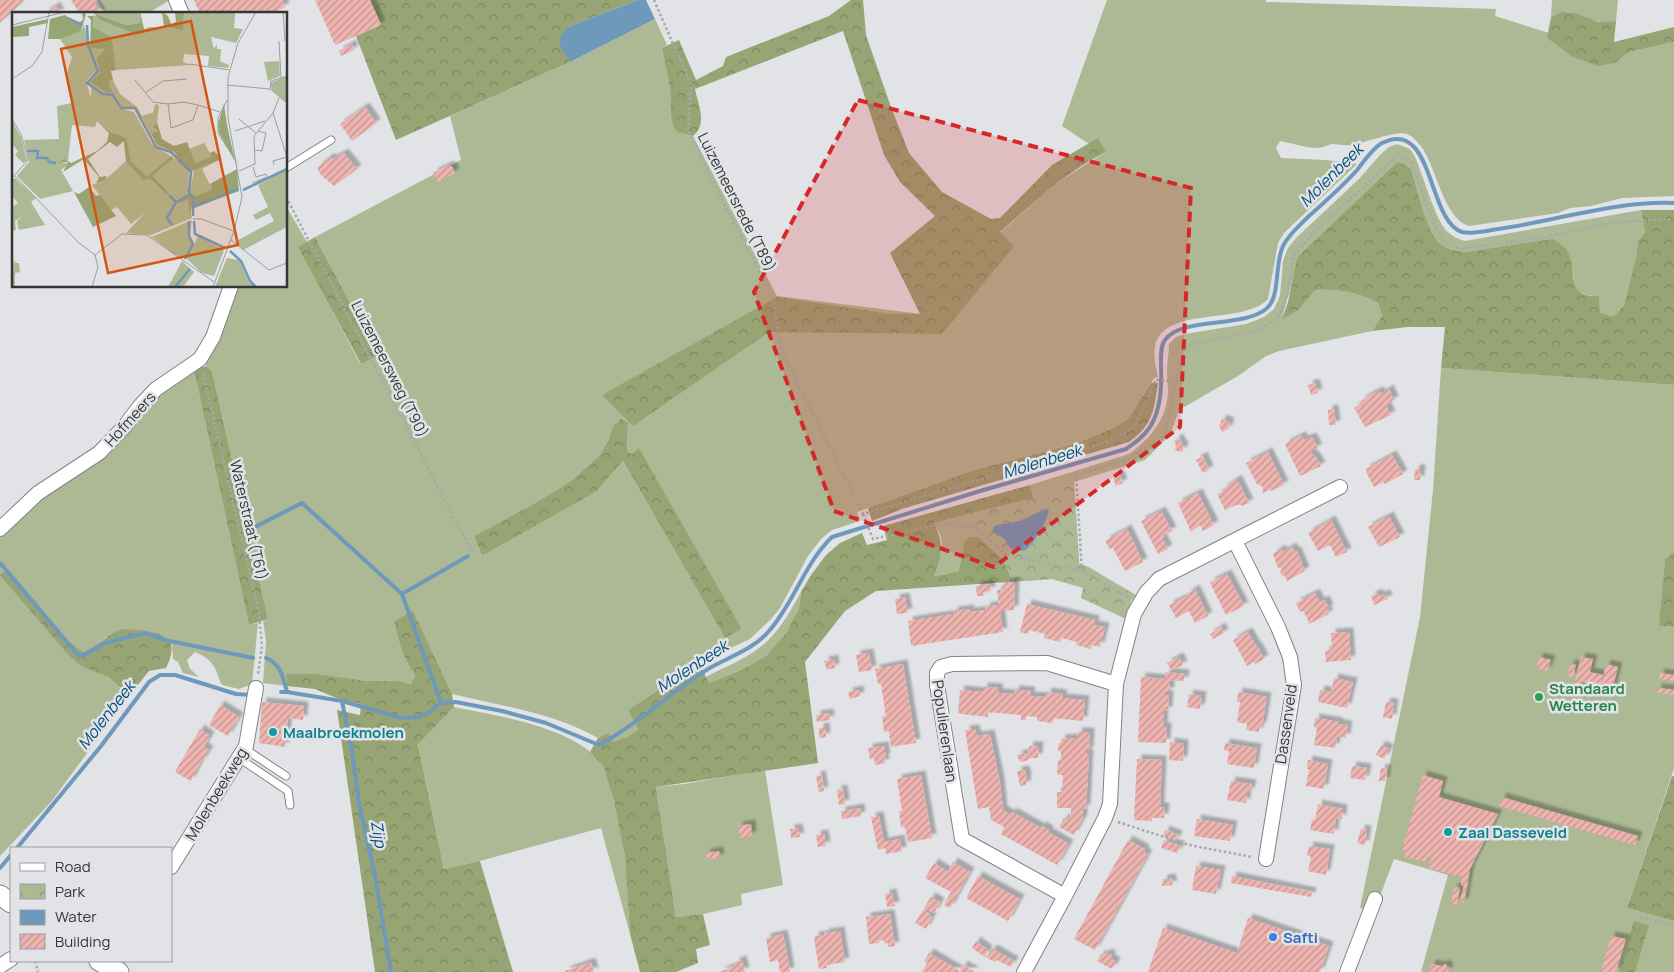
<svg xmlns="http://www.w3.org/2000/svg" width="1674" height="972" font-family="Manrope,sans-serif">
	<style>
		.green { fill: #adb994; fill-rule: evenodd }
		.forest { fill: url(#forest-crowns) }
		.park { fill: url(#park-crowns) }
		.water { fill: #6f99bb }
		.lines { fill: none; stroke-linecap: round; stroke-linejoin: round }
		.stream { stroke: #6f99bb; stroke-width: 4 }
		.building { fill: url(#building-hatch); filter: url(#shadow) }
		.service-casing { stroke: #828386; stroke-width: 9 }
		.minor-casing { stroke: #828386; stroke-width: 16 }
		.secondary-casing { stroke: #828386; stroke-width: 21 }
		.path { stroke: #a6a8aa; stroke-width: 2.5; stroke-dasharray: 2.5 2.5; stroke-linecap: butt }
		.service { stroke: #fff; stroke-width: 7 }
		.minor { stroke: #fff; stroke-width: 14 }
		.secondary { stroke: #fff; stroke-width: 19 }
		.marked { fill: #d62828; fill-opacity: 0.2; stroke: #d62828; stroke-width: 4; stroke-dasharray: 10 6; stroke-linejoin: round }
		.leisure-dot { fill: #2e9e5b; stroke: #e1e3e6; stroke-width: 2 }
		.culture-dot { fill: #0f9aa8; stroke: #e1e3e6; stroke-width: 2 }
		.shop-dot { fill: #3f7fe0; stroke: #e1e3e6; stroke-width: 2 }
		.labels { text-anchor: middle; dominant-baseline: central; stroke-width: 5; stroke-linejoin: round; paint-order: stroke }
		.street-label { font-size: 15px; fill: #343536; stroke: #e1e3e6 }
		.leisure-label { font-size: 15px; font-weight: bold; fill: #27864d; stroke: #e1e3e6; text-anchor: start }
		.culture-label { font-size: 15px; font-weight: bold; fill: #0d838f; stroke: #e1e3e6; text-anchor: start }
		.shop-label { font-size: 15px; font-weight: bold; fill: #366cbe; stroke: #e1e3e6; text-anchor: start }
		.water-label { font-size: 16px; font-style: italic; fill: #034d7a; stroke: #e1e3e6 }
		.inset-river { fill: none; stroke: #6f99bb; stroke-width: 2.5 }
		.inset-road { fill: none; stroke: #9c9da0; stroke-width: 1 }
		.view { fill: #d65510; fill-opacity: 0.15; stroke: #d65510; stroke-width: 2.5 }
		.inset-edge { fill: none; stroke: #343536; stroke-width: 2.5 }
	</style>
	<defs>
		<pattern id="forest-crowns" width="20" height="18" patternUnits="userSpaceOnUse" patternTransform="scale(1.25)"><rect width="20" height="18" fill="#97a575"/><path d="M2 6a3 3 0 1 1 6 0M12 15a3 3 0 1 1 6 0" fill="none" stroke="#7c8761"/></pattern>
		<pattern id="park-crowns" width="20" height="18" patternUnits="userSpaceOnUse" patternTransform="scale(1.25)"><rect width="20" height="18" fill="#adb994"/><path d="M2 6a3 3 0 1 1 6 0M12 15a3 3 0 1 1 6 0" fill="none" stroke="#8e977a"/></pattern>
		<pattern id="building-hatch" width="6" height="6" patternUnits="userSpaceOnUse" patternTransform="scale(1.25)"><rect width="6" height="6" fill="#eeb4b0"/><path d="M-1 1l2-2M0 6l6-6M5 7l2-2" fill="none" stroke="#c29390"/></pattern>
		<filter id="shadow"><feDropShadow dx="4.5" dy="-4.5" stdDeviation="1" flood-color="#0004"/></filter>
	</defs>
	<rect width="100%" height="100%" fill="#e1e3e6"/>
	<!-- green -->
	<g class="green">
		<path d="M 97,0 L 170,0 L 147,14 L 105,14 Z"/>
		<path d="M 1107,0 L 1266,0 L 1266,2 L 1496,9 L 1495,16 L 1549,33 L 1615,63 L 1629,52 L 1674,42 L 1674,196 L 1622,198 L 1591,206 L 1570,208 L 1558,213 L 1469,226 C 1443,218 1437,168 1421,146 C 1417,142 1413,136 1407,134 C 1396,130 1365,143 1351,145 C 1345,146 1338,144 1332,144 C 1327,145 1322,148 1317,148 C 1305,148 1292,143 1280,141 L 1276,148 L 1281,158 L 1326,160 L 1357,164 L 1284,233 L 1278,243 L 1268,299 C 1243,326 1164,305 1155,346 C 1153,357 1156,367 1158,377 L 1154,378 L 1128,419 L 1114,428 L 1074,444 L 974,470 L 857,512 L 860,521 L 832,530 L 821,539 L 808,556 L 780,608 L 771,619 L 750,639 L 699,663 L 628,710 L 638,730 L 627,737 L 613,743 L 609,734 L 598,738 C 554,713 501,706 452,694 L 413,610 L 394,621 C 398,640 403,659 415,675 L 411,684 L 398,681 L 366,681 L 286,674 L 287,686 L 263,683 L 266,641 L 263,621 L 268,619 L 212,371 L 206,366 L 206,361 L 235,286 L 286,286 L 286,206 L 307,242 L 299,247 L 360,364 L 378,355 L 315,237 L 461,160 L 450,116 L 570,62 L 655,19 L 667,45 L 662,48 L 670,89 L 671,116 L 679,133 L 693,136 L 777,296 L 921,314 L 1000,233 L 1054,185 L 1106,152 L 1098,139 L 1089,144 L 1062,126 ZM 623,418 L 628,422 L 627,451 L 632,454 L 639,449 L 742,629 L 725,638 L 623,461 L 596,492 L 482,556 L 474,536 L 535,503 L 571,481 L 599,456 L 609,439 L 613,426 Z"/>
		<path d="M 1552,0 L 1618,0 L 1616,21 C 1609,21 1602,23 1596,21 C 1575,16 1573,7 1551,17 Z"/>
		<path d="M 1397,144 L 1410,149 L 1415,157 C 1423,175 1434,215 1445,229 C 1451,236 1458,239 1465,241 L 1641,210 L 1645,232 L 1638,241 L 1636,256 L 1624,305 L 1616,314 L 1610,316 L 1600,312 L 1593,296 C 1567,293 1578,279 1570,261 C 1567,254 1559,246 1553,240 L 1465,252 C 1457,251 1448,249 1442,245 C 1427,235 1417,187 1411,169 L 1397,162 L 1300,254 L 1282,318 L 1299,310 L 1315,290 C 1338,289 1357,292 1378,303 L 1382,316 L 1372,331 L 1279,351 L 1266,356 L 1238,376 L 1179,410 L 1170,435 L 1145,460 L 1074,482 L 1080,577 L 1008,582 L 1010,573 L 1003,560 L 979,537 L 970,537 L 964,541 L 959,571 L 933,576 C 939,565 944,550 941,537 C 939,532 936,527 934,523 L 1032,498 L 1030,485 L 1129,454 C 1151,438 1167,419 1168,391 C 1168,384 1167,378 1167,371 C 1167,362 1169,353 1169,344 L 1176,337 L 1185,334 L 1246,324 L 1264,317 L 1274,309 L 1280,296 L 1283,261 L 1288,248 L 1297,237 L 1359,179 L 1379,156 L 1389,147 Z"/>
		<path d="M 1441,368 L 1674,385 L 1674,552 L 1665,559 L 1660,626 L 1674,626 L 1674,768 L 1627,908 L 1674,921 L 1674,972 L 1421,972 L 1448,875 L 1394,859 L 1374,912 L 1360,908 L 1420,617 L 1433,490 Z"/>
		<path d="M 194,370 L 249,625 L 258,623 L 252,684 L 239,689 L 222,685 C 219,680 218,675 216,670 C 211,660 204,656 195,652 L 187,660 L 190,669 L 199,677 L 183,673 L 178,662 L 173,659 L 172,645 L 106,637 L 94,648 L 83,652 L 69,641 L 7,569 L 0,574 L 0,536 C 59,475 125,419 194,370 Z"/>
		<path d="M 0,576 L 69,656 L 81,666 L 105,675 L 129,696 L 51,802 L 0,856 Z"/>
		<path d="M 801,592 L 799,608 L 786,633 L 766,656 L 741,670 L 709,683 L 706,677 C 722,668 741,661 755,651 C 776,637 789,614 801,592 Z"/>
		<path d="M 454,707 C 498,716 575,727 603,765 C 608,772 609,783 611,791 C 616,812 622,836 625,858 C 628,883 628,908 630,934 L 601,828 L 480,861 L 444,869 L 418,743 Z"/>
		<path d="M 765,770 L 783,885 L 741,894 L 742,905 L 703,914 L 676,917 L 656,787 L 684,784 Z"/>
	</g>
	<!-- forest -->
	<g class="forest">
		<path d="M 370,0 L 638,0 L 568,27 L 560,44 L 570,62 L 396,140 L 356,36 L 381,25 Z"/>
		<path d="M 851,0 L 863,0 L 866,35 L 891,107 L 909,153 L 942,192 L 991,219 L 1000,218 L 1052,165 L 1098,138 L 1106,152 L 1084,164 L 1054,185 L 1000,232 L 1014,246 L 942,334 L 769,332 L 633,426 L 602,395 L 777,297 L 890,314 L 920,314 L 890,253 L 935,216 L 900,182 L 884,155 L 843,31 L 695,89 C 698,104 708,124 693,136 L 679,133 L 674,128 L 671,116 L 670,89 L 662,48 L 679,40 L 696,80 L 723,66 L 726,57 L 829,16 Z"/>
		<path d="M 1562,12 L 1576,13 L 1598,22 L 1616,21 L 1614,42 L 1674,27 L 1674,42 L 1629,52 L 1615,63 L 1598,66 L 1573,57 L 1547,38 L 1551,17 Z"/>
		<path d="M 1397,162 L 1404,164 L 1411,169 C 1417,187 1427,235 1442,245 C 1448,249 1457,251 1465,252 L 1553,239 C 1557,242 1563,245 1566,249 C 1580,269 1562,298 1599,296 L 1600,312 L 1610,316 L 1616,314 L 1624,305 L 1636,256 L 1638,241 L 1645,232 L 1641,210 L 1674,210 L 1674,385 L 1441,368 L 1445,327 L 1408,327 L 1372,331 L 1382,316 L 1378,303 C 1357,292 1338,289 1315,290 L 1299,310 L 1282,319 L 1288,302 L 1297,259 L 1300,254 Z"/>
		<path d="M 315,237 L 378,355 L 361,364 L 298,247 Z"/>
		<path d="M 206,366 L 212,371 L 268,619 L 249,625 L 194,370 Z"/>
		<path d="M 1151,383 L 1158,383 C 1154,410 1153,425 1129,442 L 902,509 L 872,521 L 868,508 L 974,470 L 1074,444 L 1114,428 L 1128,419 Z"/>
		<path d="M 622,418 L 628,422 L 627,451 L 632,454 L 639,448 L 742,629 L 725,638 L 623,461 L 596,492 L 482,556 L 474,536 L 535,503 L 571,481 L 599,456 L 609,439 L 613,426 Z"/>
		<path d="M 1030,485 L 1033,498 L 934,523 C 944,544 943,555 934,576 L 959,571 L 964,541 L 970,537 L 979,537 L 1003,560 L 1010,574 L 1008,582 L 876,591 L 845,611 L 805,662 L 818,763 L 656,787 L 676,917 L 703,914 L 710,945 L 696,949 L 698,963 L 676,972 L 640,972 L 630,934 L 625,857 L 614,802 L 604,767 L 590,752 L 598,738 L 609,733 L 613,742 L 627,737 L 638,730 L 628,710 L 699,663 L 709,683 L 741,670 L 766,656 L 786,633 L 799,608 L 801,592 L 811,575 L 826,555 L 840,543 L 862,533 L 867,545 L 887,540 L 883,526 Z"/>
		<path d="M 1674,552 L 1674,626 L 1659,626 L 1665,559 Z"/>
		<path d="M 8,569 L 69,641 L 83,652 C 97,647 106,636 119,630 C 125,628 132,630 138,630 C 164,633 181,639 166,668 L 149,671 L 129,696 L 108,677 L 81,666 L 69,656 L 0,576 L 0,574 Z"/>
		<path d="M 413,610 L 452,694 L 454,707 L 418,744 L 444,869 L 480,861 L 513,972 L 375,972 L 337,710 L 360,715 L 361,704 L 339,699 L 315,689 L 287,686 L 286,674 L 316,674 L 366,681 L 398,681 L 411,684 L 415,675 C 403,659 398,640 394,621 Z"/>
		<path d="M 1672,776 L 1674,776 L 1674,921 L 1627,908 Z"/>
		<path d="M 1634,921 L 1649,925 L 1635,972 L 1619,972 Z"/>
	</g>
	<!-- park -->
	<path class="park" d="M 1074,482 L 1079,564 L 1087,566 L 1136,595 L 1131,601 L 1126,619 L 1081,598 L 1083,588 L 1052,579 L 1008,582 L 1010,573 L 1003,560 L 979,537 L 968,514 L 1033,498 Z"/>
	<!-- water -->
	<g class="water">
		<path d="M 638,0 L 646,0 L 655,19 L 570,62 L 559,44 L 562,34 L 568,27 Z"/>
		<path d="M 1049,509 C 1046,524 1036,540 1026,550 C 1010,554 1011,547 1003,538 C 1000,536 996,533 992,531 L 994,526 C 1003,523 1014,523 1022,520 C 1032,516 1039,510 1049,509 Z"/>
	</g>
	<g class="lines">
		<!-- stream -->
		<g class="stream">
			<path d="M 245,532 L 302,503 L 402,594 L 468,556"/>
			<path d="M 0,563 L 77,654 L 84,655 L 105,643 L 145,633 L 165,640 L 253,658"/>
			<path d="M 402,594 L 441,703"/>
			<path d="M 266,658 C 281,664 283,677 287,692"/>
			<path d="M 281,692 L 287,692 L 342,701 L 401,718 L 419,717 L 428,713 L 441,703 L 456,702 L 502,711 L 546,723 L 599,745 C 638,724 671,692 708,669 C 728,657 753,650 769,631 C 794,603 804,564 832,537 L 980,491 L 1126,449 C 1133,444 1141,439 1147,431 C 1161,414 1162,388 1161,367 C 1161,359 1160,346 1165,340 C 1180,317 1243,328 1266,309 C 1281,297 1274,265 1283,246 C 1289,234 1300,225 1309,216 C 1326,201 1343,186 1358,169 C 1364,161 1373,148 1382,143 C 1434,117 1427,221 1462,232 C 1475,235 1493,229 1505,228 C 1561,219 1617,201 1674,203"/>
			<path d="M 342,701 L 353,757 L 358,798 L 375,876 L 391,972"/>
			<path d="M 17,848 L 101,746 L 149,682 L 160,675 L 175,675 L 236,694 L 251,695"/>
			<path d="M 0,868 L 11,855"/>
		</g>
	</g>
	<!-- building -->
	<g class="building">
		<path d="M 0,0 L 24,0 L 0,23 Z"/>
		<path d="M 71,0 L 98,0 L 94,3 L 102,14 L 80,14 Z"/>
		<path d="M 194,0 L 282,0 L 285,7 L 271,14 L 200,14 Z"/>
		<path d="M 315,0 L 370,0 L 381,25 L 335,45 Z"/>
		<path d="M 56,6 L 60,14 L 44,14 Z"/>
		<path d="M 352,44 L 354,50 L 341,56 L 339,51 Z"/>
		<path d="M 365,107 L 376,123 L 352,141 L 340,124 Z"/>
		<path d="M 344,153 L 357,169 L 334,186 L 321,175 L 318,170 L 318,167 L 329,158 L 333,159 Z"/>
		<path d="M 449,165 L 450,167 L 452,166 L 455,173 L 438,182 L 433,173 Z"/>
		<path d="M 1315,383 L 1318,393 L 1311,395 L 1308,385 Z"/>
		<path d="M 1389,389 L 1394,400 L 1386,405 L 1391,415 L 1365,427 L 1354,408 L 1363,403 L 1361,401 L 1370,395 L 1379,391 L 1381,394 Z"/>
		<path d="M 1334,409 L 1336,425 L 1329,425 L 1328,410 Z"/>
		<path d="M 1222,419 L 1230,422 L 1228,429 L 1222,432 L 1219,426 Z"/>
		<path d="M 1301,436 L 1304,440 L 1312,437 L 1318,448 L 1311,451 L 1313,455 L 1315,456 L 1321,466 L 1300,476 L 1285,444 Z"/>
		<path d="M 1178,438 L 1184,447 L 1182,452 L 1175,450 L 1176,445 L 1174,441 Z"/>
		<path d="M 1268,452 L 1284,485 L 1271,491 L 1270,490 L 1263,493 L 1262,486 L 1257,484 L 1246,463 Z"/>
		<path d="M 1392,455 L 1403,474 L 1385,484 L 1383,482 L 1374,487 L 1366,472 L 1367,471 L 1366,469 Z"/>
		<path d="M 1203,456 L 1209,470 L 1203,473 L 1196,460 Z"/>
		<path d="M 1415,469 L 1421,469 L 1420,480 L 1414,480 Z"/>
		<path d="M 1120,475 L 1123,483 L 1116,486 L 1113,478 Z"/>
		<path d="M 1237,479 L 1249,503 L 1242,506 L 1241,505 L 1236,505 L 1225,510 L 1217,494 L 1224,491 L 1223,489 Z"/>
		<path d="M 1198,493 L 1214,525 L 1203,531 L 1200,525 L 1191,532 L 1178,503 Z"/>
		<path d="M 1161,511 L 1172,531 L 1163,535 L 1164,537 L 1162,538 L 1168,549 L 1158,554 L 1141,521 Z"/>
		<path d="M 1389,516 L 1400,537 L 1379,547 L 1368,527 Z"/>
		<path d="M 1331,520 L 1347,552 L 1336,557 L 1330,545 L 1318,551 L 1308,533 Z"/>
		<path d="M 1127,529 L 1143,562 L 1125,571 L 1113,548 L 1110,549 L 1105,541 Z"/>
		<path d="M 1292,547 L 1295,552 L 1297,551 L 1305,571 L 1287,581 L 1284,575 L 1282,576 L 1280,571 L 1282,570 L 1280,567 L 1278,568 L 1273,554 L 1281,549 L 1283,552 Z"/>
		<path d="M 1227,574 L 1244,606 L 1226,615 L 1210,583 L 1212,581 Z"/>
		<path d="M 1004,582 L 1015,582 L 1014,610 L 1000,611 L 1003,632 L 911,646 L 908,621 L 954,614 L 953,611 L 969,609 L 970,612 L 986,610 L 985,607 L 999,605 L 997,590 L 1005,589 Z"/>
		<path d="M 990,584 L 991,591 L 983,592 L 984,596 L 977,596 L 976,586 Z"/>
		<path d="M 1195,589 L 1208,616 L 1195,623 L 1189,611 L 1176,618 L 1169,605 L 1188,596 L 1187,594 Z"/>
		<path d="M 1315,593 L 1320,602 L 1325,600 L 1329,609 L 1326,610 L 1329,614 L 1309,624 L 1307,618 L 1303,611 L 1300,612 L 1296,603 Z"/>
		<path d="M 1378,593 L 1379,596 L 1386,594 L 1388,599 L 1374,605 L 1371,596 Z"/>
		<path d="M 905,597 L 908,613 L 897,614 L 895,599 Z"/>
		<path d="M 1027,604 L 1095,620 L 1094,625 L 1105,627 L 1100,647 L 1092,645 L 1091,649 L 1076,645 L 1077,642 L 1061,638 L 1060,642 L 1044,638 L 1045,634 L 1029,630 L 1028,634 L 1020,632 Z"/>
		<path d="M 1221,627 L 1224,633 L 1213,639 L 1210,634 Z"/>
		<path d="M 1248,632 L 1256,646 L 1257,646 L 1264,659 L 1255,664 L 1254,662 L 1247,666 L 1233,640 Z"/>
		<path d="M 1349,632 L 1351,660 L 1326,662 L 1325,651 L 1332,650 L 1331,633 Z"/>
		<path d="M 869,653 L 872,670 L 859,672 L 856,655 Z"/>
		<path d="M 1179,657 L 1183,665 L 1171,670 L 1167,663 Z"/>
		<path d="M 1539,657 L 1551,660 L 1547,671 L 1536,668 Z"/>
		<path d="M 1581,657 L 1593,659 L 1590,672 L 1603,675 L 1601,686 L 1575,681 Z"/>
		<path d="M 834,659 L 835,668 L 827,670 L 824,661 Z"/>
		<path d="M 903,664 L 916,743 L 891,747 L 889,731 L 884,732 L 882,716 L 886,716 L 881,684 L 878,684 L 875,669 Z"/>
		<path d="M 1570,664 L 1576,665 L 1573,677 L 1567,676 Z"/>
		<path d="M 1606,664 L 1618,667 L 1611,695 L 1600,692 Z"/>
		<path d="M 1166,672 L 1185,674 L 1184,681 L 1170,680 L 1170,692 L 1165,692 L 1165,695 L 1169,695 L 1168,711 L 1164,711 L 1163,727 L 1167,727 L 1166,743 L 1138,742 L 1141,677 L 1165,679 Z"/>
		<path d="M 1660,673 L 1674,675 L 1674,681 L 1659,679 Z"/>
		<path d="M 1334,678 L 1353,682 L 1347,708 L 1318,702 L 1320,690 L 1331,692 Z"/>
		<path d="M 1575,681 L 1586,685 L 1584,691 L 1573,688 Z"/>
		<path d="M 983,687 L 999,688 L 998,693 L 1014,694 L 1015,690 L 1031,691 L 1030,696 L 1046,697 L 1047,692 L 1063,694 L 1062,698 L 1085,700 L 1083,721 L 1053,718 L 1053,723 L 1037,721 L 1037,717 L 1026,716 L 1026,720 L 1021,720 L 1021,715 L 988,712 L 988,717 L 961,714 L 958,712 L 960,690 L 983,692 Z"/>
		<path d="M 1657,688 L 1674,690 L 1674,695 L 1657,693 Z"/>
		<path d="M 859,690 L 860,696 L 850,699 L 848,692 Z"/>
		<path d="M 1238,692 L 1267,697 L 1262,727 L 1260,726 L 1259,732 L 1246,730 L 1247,724 L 1237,722 L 1240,702 L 1237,702 Z"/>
		<path d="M 1189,694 L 1202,696 L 1200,709 L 1187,707 Z"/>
		<path d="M 262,702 L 304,706 L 303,720 L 288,718 L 285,747 L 259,743 Z"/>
		<path d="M 1386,702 L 1394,703 L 1392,719 L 1383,717 Z"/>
		<path d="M 220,705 L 239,717 L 228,736 L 209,725 Z"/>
		<path d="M 829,713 L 830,720 L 817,722 L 816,715 Z"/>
		<path d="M 1315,718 L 1339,722 L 1339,724 L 1348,725 L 1346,738 L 1337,736 L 1335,748 L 1314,745 L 1317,728 L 1314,727 Z"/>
		<path d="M 825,727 L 826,737 L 819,738 L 819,728 Z"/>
		<path d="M 200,729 L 210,736 L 204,747 L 209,750 L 203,760 L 201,761 L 191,781 L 175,772 Z"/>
		<path d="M 975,729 L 977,736 L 990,734 L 1000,782 L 1003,810 L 1011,815 L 1012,812 L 1041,828 L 1042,826 L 1049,830 L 1048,832 L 1069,844 L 1057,865 L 1001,834 L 1004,827 L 991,820 L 989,807 L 978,809 L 965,730 Z"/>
		<path d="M 1078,732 L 1090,732 L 1089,751 L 1087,751 L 1087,754 L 1089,754 L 1086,809 L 1083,809 L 1083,818 L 1074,835 L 1059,827 L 1064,818 L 1068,820 L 1071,815 L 1071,808 L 1057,808 L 1057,792 L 1062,792 L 1063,775 L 1059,775 L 1057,773 L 1058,761 L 1061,759 L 1061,751 L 1058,751 L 1059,743 L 1061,743 L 1061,739 L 1077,738 Z"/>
		<path d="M 1170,742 L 1184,744 L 1183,761 L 1169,760 Z"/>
		<path d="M 1225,743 L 1257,748 L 1254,768 L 1227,764 L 1229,751 L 1224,750 Z"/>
		<path d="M 1381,745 L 1389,749 L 1384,759 L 1376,755 Z"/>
		<path d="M 884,746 L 886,757 L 884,757 L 885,763 L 875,765 L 874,758 L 870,759 L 868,748 Z"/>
		<path d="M 1029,746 L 1039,746 L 1038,758 L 1028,758 Z"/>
		<path d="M 1027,753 L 1029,760 L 1020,762 L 1017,755 Z"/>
		<path d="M 1137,759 L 1162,760 L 1160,807 L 1165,807 L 1164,818 L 1152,818 L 1152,821 L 1134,820 Z"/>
		<path d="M 1308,760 L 1328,764 L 1324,789 L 1306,786 L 1309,769 L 1307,769 Z"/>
		<path d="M 1352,766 L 1367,768 L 1365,780 L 1350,778 Z"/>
		<path d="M 1381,768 L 1387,769 L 1385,781 L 1379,781 Z"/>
		<path d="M 1025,770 L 1027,778 L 1026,785 L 1020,786 L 1017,771 Z"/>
		<path d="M 821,775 L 824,791 L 819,792 L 816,776 Z"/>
		<path d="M 921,775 L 932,838 L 908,842 L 905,827 L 901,827 L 899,811 L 902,811 L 897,779 Z"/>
		<path d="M 1423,775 L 1443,781 L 1439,797 L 1498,814 L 1470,869 L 1464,903 L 1459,902 L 1464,886 L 1461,885 L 1462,876 L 1457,876 L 1428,868 L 1431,858 L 1427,857 L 1426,862 L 1404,857 L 1406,851 L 1402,850 Z"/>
		<path d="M 1231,781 L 1252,784 L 1250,792 L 1247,792 L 1246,803 L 1227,800 Z"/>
		<path d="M 843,789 L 845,804 L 839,805 L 837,790 Z"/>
		<path d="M 1502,797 L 1550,811 L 1638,836 L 1635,845 L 1499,806 Z"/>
		<path d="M 1318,804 L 1343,809 L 1342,819 L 1336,818 L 1334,834 L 1310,830 L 1312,820 L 1315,820 Z"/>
		<path d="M 860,808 L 861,816 L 842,819 L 841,811 Z"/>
		<path d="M 879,816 L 884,842 L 900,839 L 902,851 L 886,854 L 885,848 L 878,850 L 871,817 Z"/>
		<path d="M 1197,819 L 1233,825 L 1230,841 L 1194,836 Z"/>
		<path d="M 751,824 L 752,836 L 740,838 L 738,826 Z"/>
		<path d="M 798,828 L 800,837 L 791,838 L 790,829 Z"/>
		<path d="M 1361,829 L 1367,830 L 1365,845 L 1357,843 Z"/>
		<path d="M 1165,830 L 1178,835 L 1176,841 L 1163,836 Z"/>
		<path d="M 824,834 L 826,846 L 818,847 L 816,835 Z"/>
		<path d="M 1128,840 L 1145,849 L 1144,852 L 1148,854 L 1095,950 L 1074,939 Z"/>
		<path d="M 1164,840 L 1181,846 L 1177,853 L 1161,848 Z"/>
		<path d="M 1309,846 L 1330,849 L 1326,875 L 1308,871 L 1311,857 L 1307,855 Z"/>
		<path d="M 719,851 L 720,858 L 707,860 L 706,853 Z"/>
		<path d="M 953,862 L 970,872 L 950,908 L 944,905 L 951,892 L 925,878 L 934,863 L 948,872 Z"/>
		<path d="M 1196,866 L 1221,870 L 1216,894 L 1192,890 Z"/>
		<path d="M 978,876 L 1020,899 L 1008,921 L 966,898 Z"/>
		<path d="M 1232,876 L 1312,892 L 1311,897 L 1231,883 Z"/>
		<path d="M 1171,878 L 1173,885 L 1162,886 L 1163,879 Z"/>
		<path d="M 1454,887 L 1460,888 L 1457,905 L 1451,904 Z"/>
		<path d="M 892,893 L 895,906 L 887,907 L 885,894 Z"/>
		<path d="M 931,897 L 940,902 L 934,913 L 924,908 Z"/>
		<path d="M 923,910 L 930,914 L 929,916 L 932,917 L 926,929 L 915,923 Z"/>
		<path d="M 890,914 L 895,946 L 888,947 L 887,942 L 885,944 L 883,940 L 879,941 L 879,943 L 869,944 L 866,917 Z"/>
		<path d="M 1248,918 L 1329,946 L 1320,972 L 1148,972 L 1163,928 L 1237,953 Z"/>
		<path d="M 840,931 L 845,962 L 826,965 L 827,968 L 819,969 L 814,938 L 815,936 L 823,935 L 825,936 L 824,933 Z"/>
		<path d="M 783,934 L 786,948 L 790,972 L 780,972 L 778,960 L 770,962 L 766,938 Z"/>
		<path d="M 1611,936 L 1626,939 L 1616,972 L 1601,972 Z"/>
		<path d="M 976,941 L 988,950 L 985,957 L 972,948 Z"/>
		<path d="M 993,949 L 1014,961 L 1011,967 L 996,960 L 995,962 L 986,957 Z"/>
		<path d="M 929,953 L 960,971 L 963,965 L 975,972 L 922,972 L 927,963 L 924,961 Z"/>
		<path d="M 1106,953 L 1112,955 L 1110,958 L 1116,962 L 1112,969 L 1097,961 L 1101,954 L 1104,956 Z"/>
		<path d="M 742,960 L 745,972 L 719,972 L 736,966 L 735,962 Z"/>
		<path d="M 591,962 L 594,972 L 565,972 L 565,971 Z"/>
		<path d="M 1431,964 L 1443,966 L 1444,964 L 1447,965 L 1447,967 L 1449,967 L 1448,972 L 1429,972 Z"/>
	</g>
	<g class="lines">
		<defs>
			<g id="service">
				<path d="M 286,168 L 331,140"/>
				<path d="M 245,749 L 286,776"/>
				<path d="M 239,758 L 288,791 L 290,805"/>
			</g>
			<g id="minor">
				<path d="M 176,0 L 182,14"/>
				<path d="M 0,529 L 38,493 L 99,453 L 124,427 L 140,406 L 156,389 L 200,359 L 213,337 L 231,286"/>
				<path d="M 1235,541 L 1278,627 L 1290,657 L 1294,685 L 1266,859"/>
				<path d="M 1116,684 L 1134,614 L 1146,593 L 1159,579 L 1340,487"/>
				<path d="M 171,867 L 246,746 L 256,688"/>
				<path d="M 0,966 L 11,959"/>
				<path d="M 1024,972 L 1065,896 L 1105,818 L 1110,804 L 1116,684 L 1047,663 L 952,664 L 941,667 L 937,673 L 937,685 L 962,839 L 1065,896"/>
				<path d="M 1347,972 L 1375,899"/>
			</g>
			<g id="secondary">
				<path d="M 0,895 L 11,903"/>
				<path d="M 99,961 L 119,972"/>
			</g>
		</defs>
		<!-- service casing -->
		<use href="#service" class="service-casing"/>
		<!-- minor casing -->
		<use href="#minor" class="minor-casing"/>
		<!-- secondary casing -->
		<use href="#secondary" class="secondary-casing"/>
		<!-- path -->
		<g class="path">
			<path d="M 654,0 L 691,85 L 688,130 L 722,200 L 761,274 L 773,300 L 781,349 L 863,514 L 1104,443 L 1134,428 L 1156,380 L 1176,381"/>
			<path d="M 286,197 L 472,552"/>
			<path d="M 203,373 L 259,613 L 262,646 L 258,675"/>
			<path d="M 863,514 L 873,539 L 942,524 L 976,528 L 1008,556 L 1082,571 L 1128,597"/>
			<path d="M 1082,571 L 1076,475 L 1128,459 L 1164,436 L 1184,346 L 1259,330 L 1278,318 L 1288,293 L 1294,255 L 1316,230 L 1379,173 L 1398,154 L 1410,161 L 1436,227 L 1446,243 L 1460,249 L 1536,239 L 1613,222 L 1674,219"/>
			<path d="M 1118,822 L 1189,845 L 1252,857"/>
			<path d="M 1640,917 L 1674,926"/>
			<path d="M 35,961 L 38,972"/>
		</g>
		<!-- service -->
		<use href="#service" class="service"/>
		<!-- minor -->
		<use href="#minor" class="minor"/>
		<!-- secondary -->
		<use href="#secondary" class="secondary"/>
	</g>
	<!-- marked area -->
	<path class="marked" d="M 858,100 L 1191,188 L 1180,427 L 994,567 L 834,511 L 754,292 Z"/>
	<!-- markers -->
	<circle class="leisure-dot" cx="1539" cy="697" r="5"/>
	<g class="culture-dot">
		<circle cx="273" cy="732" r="5"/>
		<circle cx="1448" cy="832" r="5"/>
	</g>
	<circle class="shop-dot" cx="1273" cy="937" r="5"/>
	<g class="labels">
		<!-- street labels -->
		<g class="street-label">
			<text transform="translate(737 202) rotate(63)">Luizemeersrede (T89)</text>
			<text transform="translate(390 369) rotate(63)">Luizemeersweg (T90)</text>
			<text transform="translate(130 419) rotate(-48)">Hofmeers</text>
			<text transform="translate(249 520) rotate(77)">Waterstraat (T61)</text>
			<text transform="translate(1286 724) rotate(-82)">Dassenveld</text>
			<text transform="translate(945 731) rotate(82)">Populierenlaan</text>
			<text transform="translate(216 794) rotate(-59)">Molenbeekweg</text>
		</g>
		<!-- leisure labels -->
		<g class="leisure-label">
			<text x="1549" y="688">Standaard<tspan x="1549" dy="17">Wetteren</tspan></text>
		</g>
		<!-- culture labels -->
		<g class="culture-label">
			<text x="283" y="732">Maalbroekmolen</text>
			<text x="1458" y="832">Zaal Dasseveld</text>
		</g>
		<!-- shop labels -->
		<g class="shop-label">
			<text x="1283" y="937">Safti</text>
		</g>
		<!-- water labels -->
		<g class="water-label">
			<text transform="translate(1331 175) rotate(-45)">Molenbeek</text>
			<text transform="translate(1042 461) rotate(-17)">Molenbeek</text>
			<text transform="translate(692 666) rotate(-33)">Molenbeek</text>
			<text transform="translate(106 715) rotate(-52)">Molenbeek</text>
			<text transform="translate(379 834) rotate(80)">Zijp</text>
		</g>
	</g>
	<!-- overview -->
	<g transform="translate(12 12)">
		<rect width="275" height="275" fill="#e1e3e6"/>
		<path d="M 129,0 L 129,11 L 114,13 L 82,1 ZM 172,0 L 223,1 L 222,16 L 231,17 L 224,31 L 199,25 L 202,37 L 205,32 L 205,37 L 209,37 L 208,49 L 217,53 L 216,56 L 196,54 L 197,44 L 172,42 L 171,50 L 179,53 L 104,58 L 100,25 L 81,15 L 81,3 L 132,21 L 132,17 L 138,15 L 171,17 ZM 72,13 L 85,58 L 74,69 L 79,86 L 79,75 L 91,83 L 101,83 L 107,96 L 122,100 L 140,132 L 177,156 L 176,181 L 166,189 L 176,187 L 180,206 L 139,223 L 114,221 L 133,201 L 119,212 L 105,195 L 99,198 L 80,173 L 94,167 L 114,149 L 112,129 L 85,109 L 83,115 L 60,113 L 56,148 L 47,150 L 57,152 L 49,158 L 61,179 L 28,187 L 5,164 L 17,150 L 12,128 L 47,127 L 45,94 L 60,91 L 55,61 L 60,45 L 48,27 L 69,19 ZM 91,35 L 92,38 L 84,46 L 88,61 L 78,70 L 93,80 L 102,80 L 97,72 L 98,68 L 101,68 L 108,82 L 125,95 L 130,104 L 143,100 L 145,110 L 140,115 L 147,120 L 140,121 L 123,96 L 109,95 L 103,83 L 93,82 L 76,71 L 87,58 L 78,36 ZM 275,64 L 275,91 L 260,78 L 258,71 ZM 0,109 L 9,125 L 15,149 L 11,151 L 3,143 L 6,139 L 0,132 ZM 192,131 L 200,145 L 183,151 L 177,137 ZM 203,150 L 190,157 L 200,177 L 184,184 L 178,180 L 182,158 ZM 275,158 L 275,215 L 231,238 L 224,229 L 262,209 L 258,201 L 244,208 L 241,203 L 256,195 L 246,173 ZM 3,166 L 24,186 L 19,190 L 33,213 L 7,218 L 5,209 L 10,204 L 3,209 L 4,218 L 0,219 L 0,195 L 6,191 L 0,184 L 0,167 ZM 180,208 L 177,227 L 181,231 L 173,245 L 182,233 L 186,224 L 212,238 L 202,264 L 190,261 L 174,246 L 162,242 L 140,225 ZM 2,246 L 3,251 L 7,251 L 8,260 L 3,261 L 3,275 L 0,275 ZM 215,246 L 227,248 L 237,270 L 243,275 L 203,275 ZM 170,249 L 182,260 L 171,275 L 156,275 Z" fill="#adb994"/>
		<path d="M 70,0 L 74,2 L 69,19 L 49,27 L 36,27 L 38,7 L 53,3 L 61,9 L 68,10 L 71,8 ZM 150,0 L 156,4 L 159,12 L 164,10 L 163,0 L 172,0 L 171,18 L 152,15 ZM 82,1 L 114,13 L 128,11 L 129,4 L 133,21 L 124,22 L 88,8 ZM 81,4 L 81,15 L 100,25 L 104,58 L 99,59 L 101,68 L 98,68 L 97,72 L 102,81 L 93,80 L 78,70 L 88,61 L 84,46 L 93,37 L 78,36 L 79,8 L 75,4 ZM 36,7 L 36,11 L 17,15 L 17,24 L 0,25 L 0,15 ZM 212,92 L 215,113 L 223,149 L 207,121 L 206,112 ZM 85,109 L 99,120 L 114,126 L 119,149 L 135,165 L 159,144 L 161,146 L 140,164 L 157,181 L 154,182 L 140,168 L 134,166 L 132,169 L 114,149 L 112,129 L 105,135 L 98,130 L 76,147 L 88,165 L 95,164 L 93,168 L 84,171 L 87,165 L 72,147 L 51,160 L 56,150 L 45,151 L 53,147 L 59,151 L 85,139 L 95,130 L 97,121 ZM 132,109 L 140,121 L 146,119 L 140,115 L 145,110 L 150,127 L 162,134 L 175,130 L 183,151 L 199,145 L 198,141 L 202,139 L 210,147 L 178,160 L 165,149 L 167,147 L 162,140 L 145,133 ZM 225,157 L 227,179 L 182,196 L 180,193 L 178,204 L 176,187 L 168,191 L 166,188 L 178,180 L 184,184 L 200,177 L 198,172 ZM 77,175 L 84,184 L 88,183 L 104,204 L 81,215 L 62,180 L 67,182 Z" fill="#97a575"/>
		<path d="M 267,49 L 268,64 L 256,69 L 252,50 ZM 143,92 L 147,93 L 145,110 L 137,117 L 130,104 L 141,101 Z" fill="#adb994"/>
		<path class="inset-river" d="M 56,6 L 70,13M 75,13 L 76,33 L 86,59 L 75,71 L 91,82 L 101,83 L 109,96 L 123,96 L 144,135 L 159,140 L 179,160 L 177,180 L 181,187 L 181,204M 15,139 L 26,139 L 25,146 L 35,146 L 37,150 L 44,151M 231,178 L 275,157M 157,183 L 164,190 L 155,206 L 160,213M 165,190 L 178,182M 181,195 L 226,177M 182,209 L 183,222 L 213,236M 218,239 L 229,249 L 238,269 L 244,275M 173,247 L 181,232 L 177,224 L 177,209M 163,275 L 178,257"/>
		<path class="inset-road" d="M 271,0 L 273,29M 0,13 L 53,0M 267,29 L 269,66M 177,52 L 218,58M 0,67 L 20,54 L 30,40 L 37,0M 123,68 L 141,90 L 156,92M 215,73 L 258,77 L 275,91M 258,77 L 259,69 L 275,64M 133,81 L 151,69 L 175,67M 0,82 L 0,101M 215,88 L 206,106 L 206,121 L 225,151M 186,93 L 172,90 L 156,92 L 159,116 L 181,108 L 186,93 L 208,100M 261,101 L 275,145 L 261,149 L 262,153M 0,107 L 9,122 L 16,148 L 0,166M 227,107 L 244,121M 223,119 L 253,109M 242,138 L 250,139 L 254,121 L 246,119M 227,159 L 243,152 L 242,124 L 261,101 L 267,86M 2,163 L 66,230 L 83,243 L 86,255 L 80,275M 240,171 L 255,165 L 254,162 L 244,165 L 241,155M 181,207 L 189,207 L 222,219M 219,228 L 257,258 L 275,251M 83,243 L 110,222 L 135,223 L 202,270M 201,275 L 222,219 L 230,185 L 216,106 L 216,65 L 226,31 L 244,0"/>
		<path class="view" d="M 179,9 L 226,233 L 96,261 L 49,37 Z"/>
		<rect width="275" height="275" class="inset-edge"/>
	</g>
	<!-- legend -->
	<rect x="10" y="847" width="162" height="115" fill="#e1e3e6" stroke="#9c9da0"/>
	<rect x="20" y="863" width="25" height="8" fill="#ffffff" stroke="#9c9da0"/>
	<text x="55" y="872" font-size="15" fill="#343536">Road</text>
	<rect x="20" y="884" width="25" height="15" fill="url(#park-crowns)" stroke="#9c9da0"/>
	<text x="55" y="897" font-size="15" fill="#343536">Park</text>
	<rect x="20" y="910" width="25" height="15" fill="#6f99bb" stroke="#9c9da0"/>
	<text x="55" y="922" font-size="15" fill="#343536">Water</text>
	<rect x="20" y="934" width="25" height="15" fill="url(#building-hatch)" stroke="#9c9da0"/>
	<text x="55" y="947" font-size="15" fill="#343536">Building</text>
</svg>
